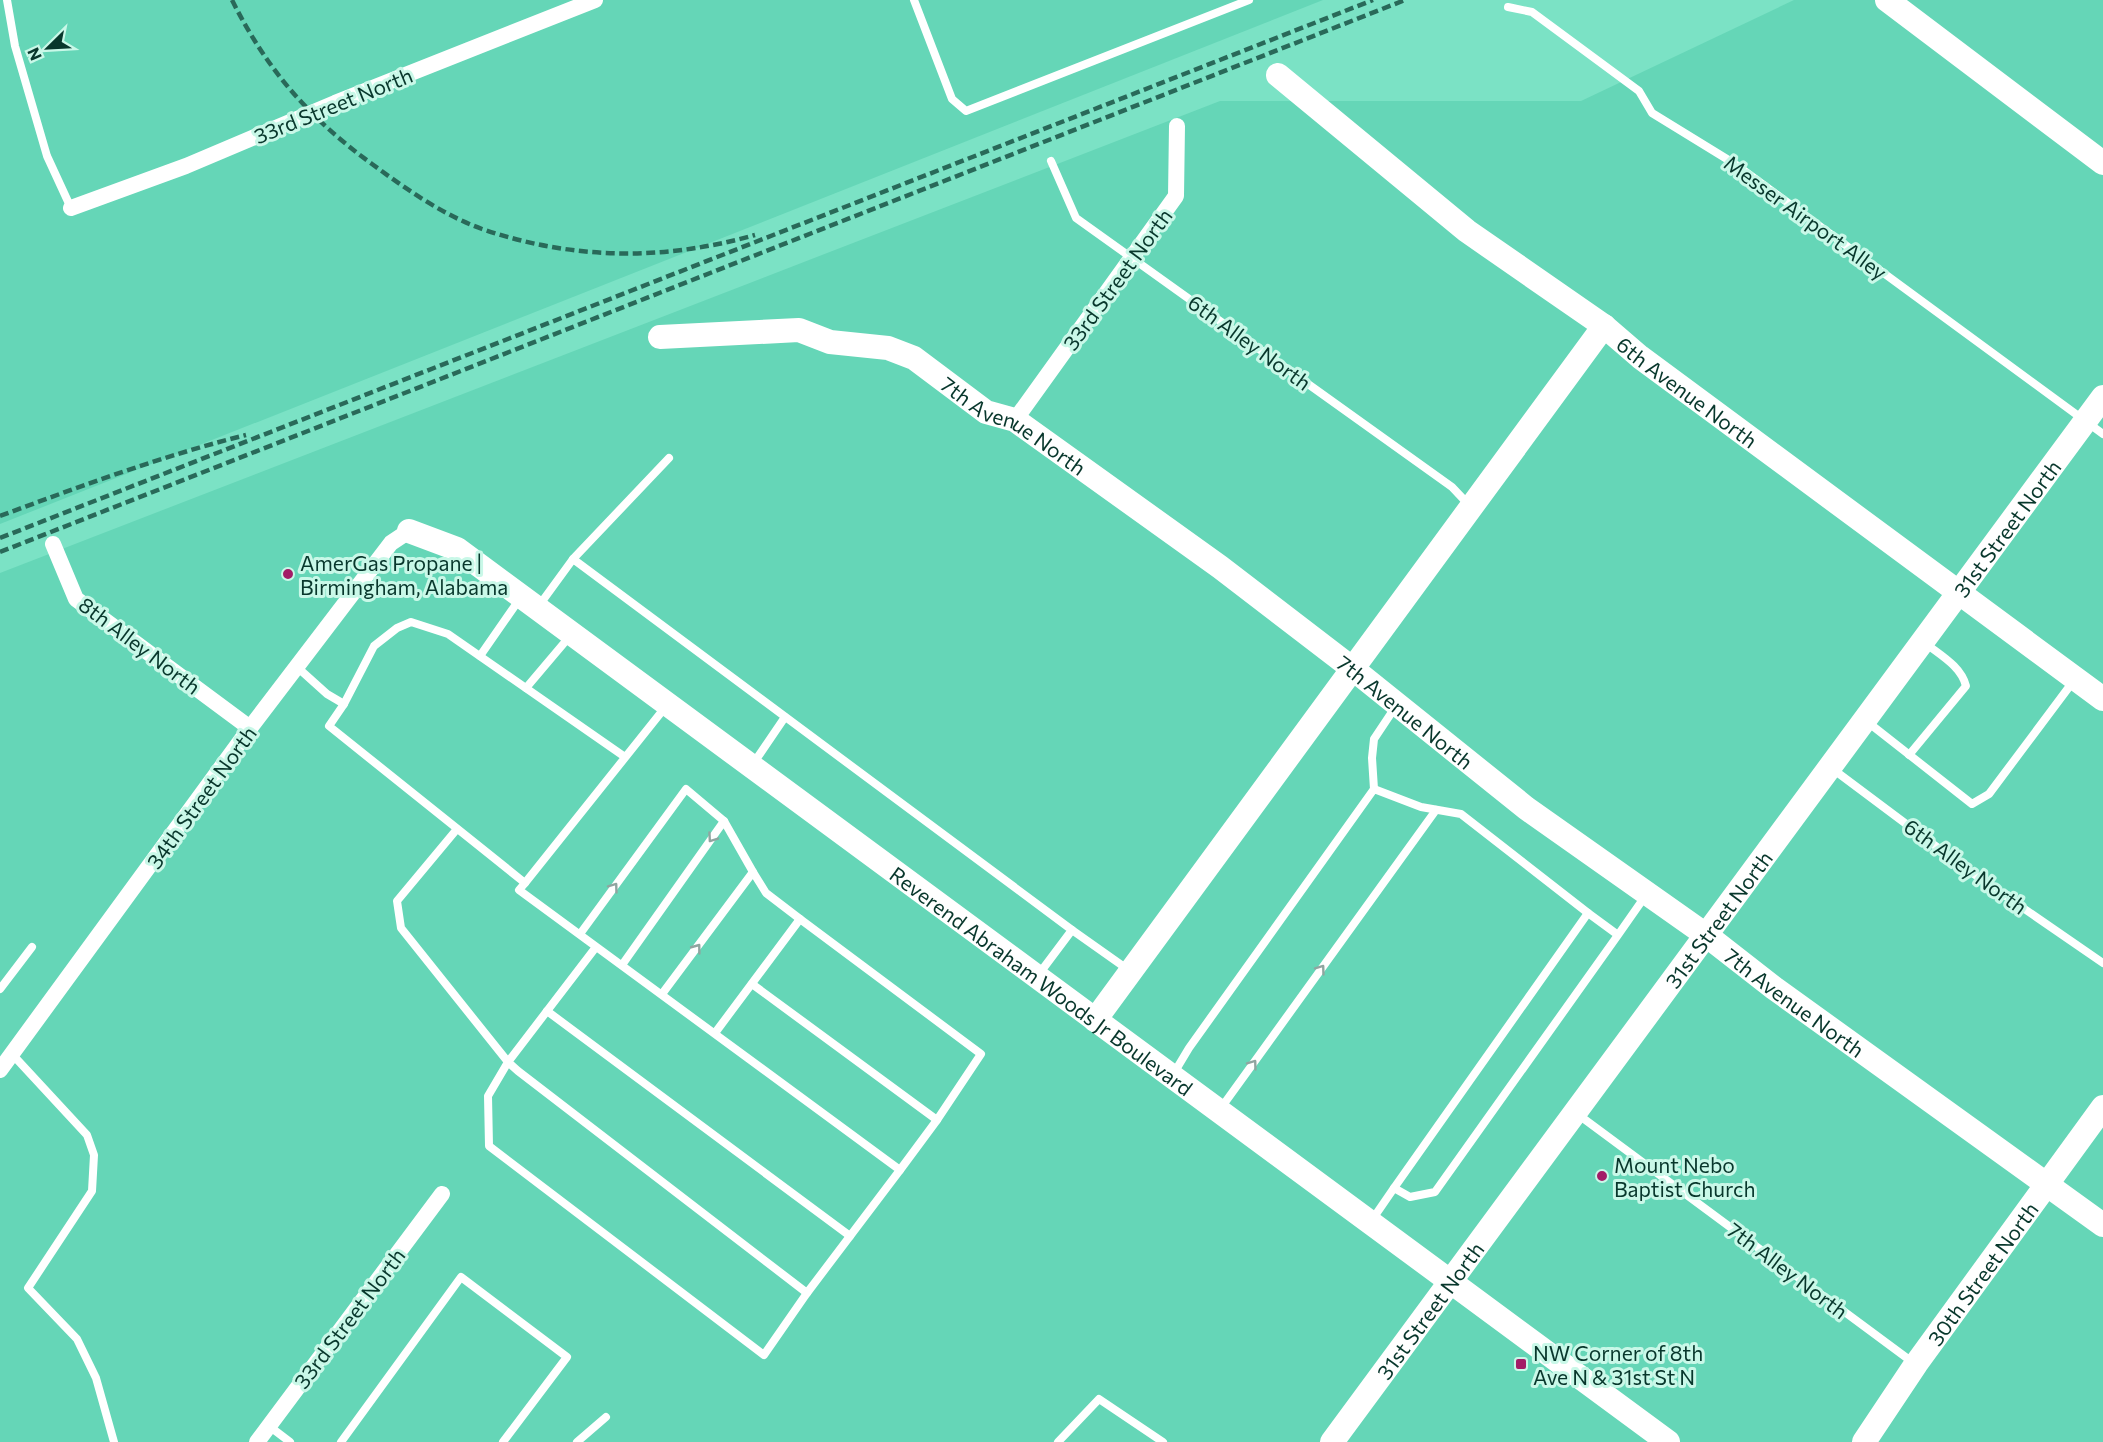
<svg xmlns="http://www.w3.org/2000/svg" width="2103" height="1442" font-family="Commissioner,sans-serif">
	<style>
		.built { fill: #65d6b7 }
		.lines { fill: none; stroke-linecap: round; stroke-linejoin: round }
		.lane { stroke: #fff; stroke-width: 8 }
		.street { stroke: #fff; stroke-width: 16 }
		.secondary { stroke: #fff; stroke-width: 24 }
		.rail { stroke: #296959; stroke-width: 4.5; stroke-dasharray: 9 4.5; stroke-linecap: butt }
		.oneway { stroke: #90a5a0 }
		.poi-dot { fill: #a31c67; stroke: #c9f8e8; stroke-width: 2 }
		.labels { text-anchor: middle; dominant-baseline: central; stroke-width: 6; stroke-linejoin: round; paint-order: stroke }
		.street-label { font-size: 21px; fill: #08372c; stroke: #c9f8e8 }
		.poi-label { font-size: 21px; fill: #08372c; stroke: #c9f8e8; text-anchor: start }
	</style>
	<rect width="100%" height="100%" fill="#7be2c5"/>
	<!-- built -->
	<g class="built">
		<path d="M 0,0 L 1323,0 L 0,524 Z"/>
		<path d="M 1794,0 L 2103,0 L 2103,1442 L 0,1442 L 0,573 L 1220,101 L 1581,101 Z"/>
	</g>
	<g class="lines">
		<!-- lane -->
		<g class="lane">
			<path d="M 7,0 L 15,46 L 47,156 L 71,208"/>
			<path d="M 914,0 L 952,99 L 966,111 L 1249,0"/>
			<path d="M 1508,7 L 1532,12 L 1639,91 L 1652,113 L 1735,164 L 2103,434"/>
			<path d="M 1051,161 L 1076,218 L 1452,487 L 1469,505"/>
			<path d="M 573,559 L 669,458"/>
			<path d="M 538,607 L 573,559 L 1072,930 L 1039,974"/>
			<path d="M 480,656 L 521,597"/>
			<path d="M 297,667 L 327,694 L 344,704"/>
			<path d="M 526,688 L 570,636"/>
			<path d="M 1865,720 L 1972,804 L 1989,794 L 2075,679"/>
			<path d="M 1909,755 L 1966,686 C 1961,666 1940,655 1925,643"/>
			<path d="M 625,757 L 448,634 L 411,622 L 397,628 L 374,646 L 344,704 L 329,726 L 525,883 L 667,705"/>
			<path d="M 753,764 L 785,717"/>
			<path d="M 1830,767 L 1965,868 L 2103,963"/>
			<path d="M 1374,789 L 1372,758 L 1374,739 L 1396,706"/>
			<path d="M 457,829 L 397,901 L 401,928 L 508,1062 L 488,1096 L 489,1146 L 764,1355 L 807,1293"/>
			<path d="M 525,883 L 519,890 L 900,1170 L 807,1293 L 518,1071 L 508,1062 L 596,947"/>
			<path d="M 1072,930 L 1130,971"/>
			<path d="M 580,934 L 686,789 L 724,821"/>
			<path d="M 1618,935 L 1588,913 L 1394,1188 L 1410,1197 L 1435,1192 L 1618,935 L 1646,895"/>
			<path d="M 622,965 L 724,821 L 753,872"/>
			<path d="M 752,984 L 937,1120"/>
			<path d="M 0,989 L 32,947"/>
			<path d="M 662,994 L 753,872 L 766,893 L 800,919"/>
			<path d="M 547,1011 L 850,1236"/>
			<path d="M 715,1033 L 800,919 L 981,1054 L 937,1120 L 900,1170"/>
			<path d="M 12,1054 L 87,1135 L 94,1155 L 92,1191 L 28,1288 L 77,1339 L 96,1378 L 114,1442"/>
			<path d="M 1174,1073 L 1189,1048 L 1374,789 L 1421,807 L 1461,814 L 1588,913"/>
			<path d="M 1221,1108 L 1436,810"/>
			<path d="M 1576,1113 L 1915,1364"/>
			<path d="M 1372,1220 L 1394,1188"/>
			<path d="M 269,1426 L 290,1442"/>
			<path d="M 341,1442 L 461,1277 L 567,1357 L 503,1442"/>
			<path d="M 577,1442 L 606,1417"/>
			<path d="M 1058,1442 L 1099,1399 L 1163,1442"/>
		</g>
		<!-- street -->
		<g class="street">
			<path d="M 71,208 L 186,166 L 335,103 L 595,0"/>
			<path d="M 1015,420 L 1176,196 L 1177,126"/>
			<path d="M 53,544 L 76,599 L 250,728"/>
			<path d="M 0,1070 L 250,728 L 391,543 L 409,531"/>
			<path d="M 257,1442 L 442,1194"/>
		</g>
		<!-- secondary -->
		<g class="secondary">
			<path d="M 1887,0 L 2103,163"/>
			<path id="s1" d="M 1278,75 L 1467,231 L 1604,326 L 1640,357 L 2103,699"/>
			<path id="s2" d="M 660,337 L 799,330 L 830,342 L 888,348 L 914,358 L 986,412 L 1015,420 L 1220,567 L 1353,669 L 1526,808 L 1706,935 L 1774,988 L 2103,1225"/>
			<path id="s3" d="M 409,531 L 457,549 L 1668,1442"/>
			<path d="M 1095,1020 L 1604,326"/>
			<path id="s4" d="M 1332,1442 L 2103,397"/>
			<path id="s5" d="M 1864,1442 L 1916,1364 L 2103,1107"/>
		</g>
		<!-- rail -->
		<g class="rail">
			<path d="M 232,0 C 267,70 309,118 372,164 C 406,189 443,215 482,229 C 573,260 663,261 755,235"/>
			<path d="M 0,516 C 81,486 162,456 246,435"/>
			<path d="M 0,538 L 1373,0"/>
			<path d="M 0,552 L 1405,0"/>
		</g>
	</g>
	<!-- one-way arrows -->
	<defs><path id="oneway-chevron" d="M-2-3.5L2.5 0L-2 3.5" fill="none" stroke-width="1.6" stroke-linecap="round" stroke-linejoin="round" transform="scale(1.5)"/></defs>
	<g class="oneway">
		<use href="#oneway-chevron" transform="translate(712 838) rotate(125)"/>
		<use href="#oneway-chevron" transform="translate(614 887) rotate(-54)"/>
		<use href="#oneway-chevron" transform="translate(697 948) rotate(-53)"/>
		<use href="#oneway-chevron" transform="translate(1321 969) rotate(-54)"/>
		<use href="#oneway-chevron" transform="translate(1253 1064) rotate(-54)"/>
	</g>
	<!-- markers -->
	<g class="poi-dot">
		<circle cx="288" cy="574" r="6"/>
		<circle cx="1602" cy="1176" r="6"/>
		<rect x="1515" y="1358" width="12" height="12" rx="3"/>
	</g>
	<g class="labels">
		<!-- street labels -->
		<g class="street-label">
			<text transform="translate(333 105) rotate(-22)">33rd Street North</text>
			<text transform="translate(1806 217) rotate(36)">Messer Airport Alley</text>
			<text transform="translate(1117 279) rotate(-54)">33rd Street North</text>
			<text transform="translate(1250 342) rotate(36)">6th Alley North</text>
			<text stroke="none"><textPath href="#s1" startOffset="518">6th Avenue North</textPath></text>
			<text stroke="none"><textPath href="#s2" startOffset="380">7th Avenue North</textPath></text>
			<text stroke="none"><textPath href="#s4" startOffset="1136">31st Street North</textPath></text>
			<text transform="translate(140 645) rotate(37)">8th Alley North</text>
			<text stroke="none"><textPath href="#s2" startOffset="866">7th Avenue North</textPath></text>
			<text transform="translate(201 797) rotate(-54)">34th Street North</text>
			<text transform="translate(1966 866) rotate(36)">6th Alley North</text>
			<text stroke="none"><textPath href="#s4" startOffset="650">31st Street North</textPath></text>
			<text stroke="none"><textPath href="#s3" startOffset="778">Reverend Abraham Woods Jr Boulevard</textPath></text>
			<text stroke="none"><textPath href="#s2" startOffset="1352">7th Avenue North</textPath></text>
			<text transform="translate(1788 1270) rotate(37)">7th Alley North</text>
			<text stroke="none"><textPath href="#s5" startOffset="206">30th Street North</textPath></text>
			<text stroke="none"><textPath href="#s4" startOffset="164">31st Street North</textPath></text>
			<text transform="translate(349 1318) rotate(-53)">33rd Street North</text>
		</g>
		<!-- poi labels -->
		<g class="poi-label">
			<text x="300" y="562">AmerGas Propane |<tspan x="300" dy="24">Birmingham, Alabama</tspan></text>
			<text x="1614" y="1164">Mount Nebo<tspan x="1614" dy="24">Baptist Church</tspan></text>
			<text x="1533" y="1352">NW Corner of 8th<tspan x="1533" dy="24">Ave N &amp; 31st St N</tspan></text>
		</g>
	</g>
	<!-- north arrow -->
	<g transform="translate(48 48) rotate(246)" stroke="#c9f8e8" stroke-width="4.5" paint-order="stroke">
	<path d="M0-4.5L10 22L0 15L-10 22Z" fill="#08372c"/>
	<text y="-9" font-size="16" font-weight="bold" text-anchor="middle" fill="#08372c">N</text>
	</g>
</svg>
